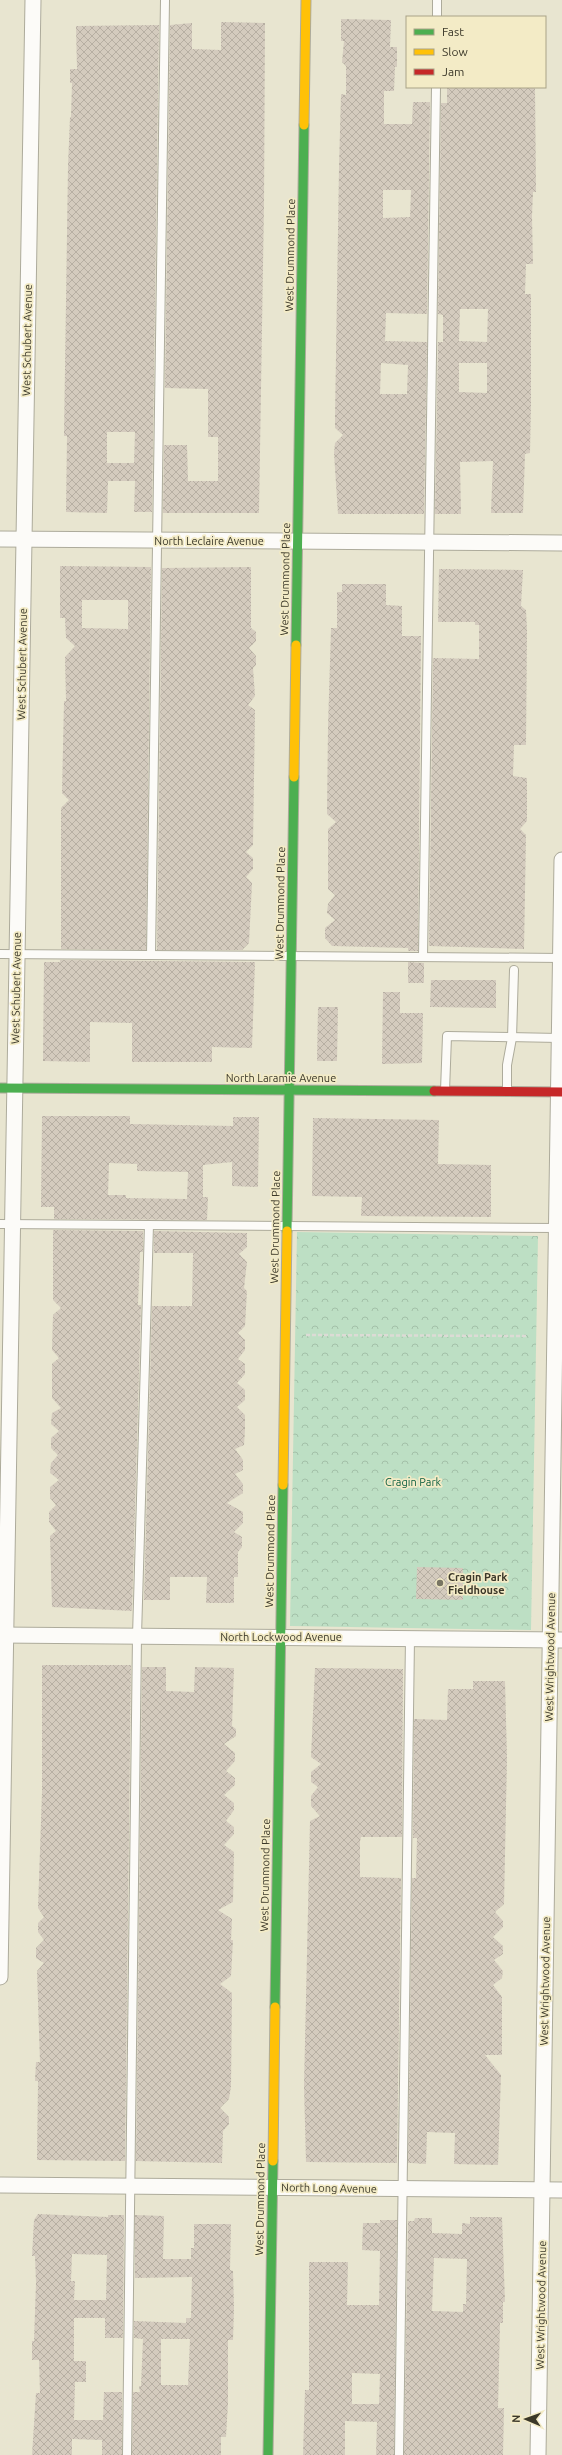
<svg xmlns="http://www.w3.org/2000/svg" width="562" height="2455" font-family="Ubuntu,sans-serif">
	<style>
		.park { fill: url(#park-crowns) }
		.building { fill: url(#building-cross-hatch); fill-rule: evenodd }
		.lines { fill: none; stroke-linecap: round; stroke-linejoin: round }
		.lane-casing { stroke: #adab9b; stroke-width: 10 }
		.street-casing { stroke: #adab9b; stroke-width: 17 }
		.fast-casing { stroke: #adab9b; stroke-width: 11 }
		.slow-casing { stroke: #adab9b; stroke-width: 11 }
		.jam-casing { stroke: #adab9b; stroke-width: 11 }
		.path { stroke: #dcdbd5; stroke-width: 2.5; stroke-dasharray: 4 2; stroke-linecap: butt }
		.lane { stroke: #fcfbf8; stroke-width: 8 }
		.street { stroke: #fcfbf8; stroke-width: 15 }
		.fast { stroke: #4caf50; stroke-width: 9 }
		.slow { stroke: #ffc107; stroke-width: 9 }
		.jam { stroke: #c62828; stroke-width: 9 }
		.poi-dot { fill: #787563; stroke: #f3ebc6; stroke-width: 1.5 }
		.labels { text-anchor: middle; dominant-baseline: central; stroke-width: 3.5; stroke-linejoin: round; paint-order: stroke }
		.street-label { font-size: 11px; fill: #3b3829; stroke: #f3ebc6 }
		.park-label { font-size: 11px; fill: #106142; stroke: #f3ebc6 }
		.poi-label { font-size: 11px; font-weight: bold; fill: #3b3829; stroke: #f3ebc6; text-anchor: start }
	</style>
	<defs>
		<pattern id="park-crowns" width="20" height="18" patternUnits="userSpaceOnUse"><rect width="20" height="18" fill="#bddfc4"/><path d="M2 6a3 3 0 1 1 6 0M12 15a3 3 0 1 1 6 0" fill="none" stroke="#a3c0a8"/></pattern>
		<pattern id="building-cross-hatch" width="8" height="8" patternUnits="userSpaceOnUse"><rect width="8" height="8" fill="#d4cbbe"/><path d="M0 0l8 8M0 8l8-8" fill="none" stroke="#b7afa3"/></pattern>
	</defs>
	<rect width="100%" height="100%" fill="#e8e5d0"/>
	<!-- park -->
	<path class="park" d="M 297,1232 L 538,1236 L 531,1630 L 290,1626 Z"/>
	<!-- building -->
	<g class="building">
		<path d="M 341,19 L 391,20 L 390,47 L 397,47 L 397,67 L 395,67 L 394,91 L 384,91 L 384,124 L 412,124 L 413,102 L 430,102 L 427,314 L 386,313 L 385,341 L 427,342 L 424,514 L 338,514 L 334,453 L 335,443 L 343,435 L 335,428 L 335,418 L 339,167 L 341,94 L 346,95 L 346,66 L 342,62 L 344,41 L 341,41 ZM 383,190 L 411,190 L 410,217 L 383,218 ZM 381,363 L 408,365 L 407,394 L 380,394 Z"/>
		<path d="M 221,22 L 265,23 L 264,204 L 259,513 L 163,513 L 164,445 L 187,445 L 188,481 L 218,481 L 218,437 L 208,437 L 208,389 L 165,388 L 170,25 L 192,23 L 192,49 L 221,50 Z"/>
		<path d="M 159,25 L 152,512 L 134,512 L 135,481 L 108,481 L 107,513 L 66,512 L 67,436 L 64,436 L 68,166 L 70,117 L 71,117 L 72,83 L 70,83 L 70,69 L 77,69 L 76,26 ZM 107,432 L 135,432 L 134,463 L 107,463 Z"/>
		<path d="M 447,87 L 535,87 L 536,192 L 533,192 L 532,216 L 533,264 L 526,264 L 525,294 L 531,294 L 531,404 L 530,453 L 525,454 L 523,513 L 491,513 L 493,461 L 460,462 L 461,514 L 435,514 L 438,342 L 443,342 L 443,315 L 438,314 L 441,103 L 447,103 ZM 460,309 L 488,309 L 487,342 L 459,341 ZM 459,363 L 487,363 L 487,393 L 459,392 Z"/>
		<path d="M 60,566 L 151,567 L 146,950 L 61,949 L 61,808 L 69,800 L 62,793 L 64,701 L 66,701 L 65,657 L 75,646 L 66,638 L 65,618 L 60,618 ZM 82,600 L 128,600 L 128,629 L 82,628 Z"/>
		<path d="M 251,567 L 251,628 L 256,632 L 256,641 L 249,648 L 256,656 L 256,665 L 253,668 L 255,696 L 248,705 L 255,710 L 253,845 L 246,852 L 253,858 L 253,869 L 246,877 L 252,883 L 249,943 L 242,950 L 157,950 L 162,568 Z"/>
		<path d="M 439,569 L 523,570 L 521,606 L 526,610 L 527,630 L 526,745 L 514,745 L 513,776 L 527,778 L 527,821 L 520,829 L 526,835 L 524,949 L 429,946 L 433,658 L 479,659 L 479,625 L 475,625 L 475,622 L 438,622 Z"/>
		<path d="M 342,584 L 386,584 L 386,605 L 402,606 L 402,636 L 421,636 L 418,951 L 408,951 L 408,948 L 332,946 L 325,938 L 325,928 L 335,920 L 327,913 L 328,904 L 335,895 L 328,889 L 328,829 L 336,822 L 327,814 L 328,727 L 331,628 L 337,628 L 337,592 L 342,592 Z"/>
		<path d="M 60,960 L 255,962 L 252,1048 L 212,1047 L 212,1062 L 132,1062 L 132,1023 L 90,1022 L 90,1062 L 43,1061 L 44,962 L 60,962 Z"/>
		<path d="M 408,962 L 424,963 L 424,983 L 408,983 Z"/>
		<path d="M 431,980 L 496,980 L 496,1008 L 430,1007 Z"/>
		<path d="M 383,992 L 400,992 L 400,1013 L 423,1013 L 422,1063 L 382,1064 Z"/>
		<path d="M 318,1007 L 338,1007 L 337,1061 L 317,1061 Z"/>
		<path d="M 42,1116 L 130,1116 L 130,1124 L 233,1126 L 233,1117 L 259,1117 L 258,1187 L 232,1186 L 232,1162 L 203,1165 L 203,1197 L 208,1197 L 207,1220 L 54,1219 L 54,1207 L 41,1207 ZM 109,1163 L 137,1164 L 137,1171 L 188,1172 L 187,1199 L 126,1198 L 126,1195 L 108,1195 Z"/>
		<path d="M 313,1118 L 439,1120 L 438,1164 L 491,1165 L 491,1217 L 361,1216 L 362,1197 L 312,1196 Z"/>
		<path d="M 53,1230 L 143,1231 L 143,1252 L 140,1252 L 138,1305 L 141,1305 L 132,1611 L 52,1607 L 50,1536 L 56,1531 L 49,1522 L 49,1512 L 56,1505 L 50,1498 L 50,1487 L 59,1480 L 50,1473 L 51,1463 L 58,1455 L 51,1448 L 51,1438 L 59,1431 L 51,1424 L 52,1413 L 61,1408 L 52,1398 L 52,1364 L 59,1358 L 52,1350 L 53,1315 L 61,1308 L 53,1300 Z"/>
		<path d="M 154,1231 L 247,1233 L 247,1247 L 239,1254 L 247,1262 L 244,1288 L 247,1291 L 245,1326 L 238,1333 L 245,1340 L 245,1350 L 238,1359 L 245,1364 L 245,1374 L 237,1383 L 245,1390 L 245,1400 L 237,1407 L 245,1415 L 245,1430 L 244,1445 L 235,1449 L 243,1460 L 243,1470 L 235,1474 L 243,1484 L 243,1493 L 227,1503 L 243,1512 L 243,1523 L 234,1532 L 242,1537 L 242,1547 L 238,1552 L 238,1577 L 234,1577 L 234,1603 L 206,1603 L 207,1577 L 170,1577 L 170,1600 L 144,1600 L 152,1306 L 192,1306 L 193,1253 L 154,1253 Z"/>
		<path d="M 417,1567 L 463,1568 L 463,1600 L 416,1599 Z"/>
		<path d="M 42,1665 L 131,1665 L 125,2161 L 37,2160 L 38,2081 L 35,2081 L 36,2062 L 40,2062 L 37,1971 L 44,1963 L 36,1958 L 36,1948 L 44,1940 L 38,1932 L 38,1923 L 44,1917 L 38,1908 L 42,1792 Z"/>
		<path d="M 142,1667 L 166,1667 L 166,1691 L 194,1692 L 195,1667 L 234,1668 L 232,1726 L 236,1729 L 236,1736 L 224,1744 L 235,1753 L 235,1761 L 226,1771 L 235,1778 L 235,1785 L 224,1795 L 234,1803 L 234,1810 L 226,1821 L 234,1827 L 234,1834 L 224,1845 L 234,1852 L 233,1902 L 218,1910 L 232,1919 L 231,1940 L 233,1940 L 231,1976 L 220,1984 L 232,1993 L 231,2086 L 229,2099 L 220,2108 L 229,2117 L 229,2124 L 223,2131 L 222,2163 L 136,2161 Z"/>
		<path d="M 315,1668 L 403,1669 L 402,1837 L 361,1837 L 360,1841 L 360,1877 L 401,1878 L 397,2163 L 306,2162 L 304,2086 L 310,1821 L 320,1816 L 311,1806 L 311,1796 L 318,1787 L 311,1782 L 311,1772 L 321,1764 L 311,1757 Z"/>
		<path d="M 473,1681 L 505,1681 L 507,1758 L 504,1904 L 495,1912 L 503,1921 L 503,1927 L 493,1937 L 503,1946 L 503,1954 L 494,1960 L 503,1971 L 502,1978 L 493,1985 L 502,1997 L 502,2055 L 485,2055 L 501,2075 L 498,2165 L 454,2164 L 455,2133 L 427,2132 L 426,2164 L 411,2163 L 408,2163 L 412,1878 L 416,1878 L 417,1838 L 413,1838 L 414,1719 L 447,1720 L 448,1689 L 473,1689 Z"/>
		<path d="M 38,2214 L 108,2217 L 108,2215 L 124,2215 L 123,2338 L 105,2338 L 105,2318 L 74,2318 L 74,2361 L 86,2361 L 86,2382 L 75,2382 L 74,2420 L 103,2420 L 104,2392 L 122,2392 L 122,2455 L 102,2455 L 102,2440 L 72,2439 L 72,2455 L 32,2455 L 36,2393 L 40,2393 L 39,2360 L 32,2360 L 32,2341 L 34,2341 L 36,2283 L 35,2256 L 32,2256 L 34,2220 ZM 72,2254 L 107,2255 L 106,2300 L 74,2300 L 75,2281 L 71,2281 Z"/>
		<path d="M 135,2215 L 164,2216 L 163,2259 L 191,2259 L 191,2248 L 194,2248 L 194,2224 L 231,2224 L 230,2270 L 233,2271 L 234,2308 L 233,2340 L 228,2340 L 228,2403 L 226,2437 L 221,2437 L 221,2455 L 132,2455 L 133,2392 L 140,2392 L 139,2386 L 141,2386 L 143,2339 L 134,2338 L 134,2321 L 186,2323 L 186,2318 L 191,2318 L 192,2277 L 135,2278 ZM 161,2339 L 190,2339 L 188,2385 L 161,2385 Z"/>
		<path d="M 470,2217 L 502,2217 L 505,2302 L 503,2302 L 503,2323 L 500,2323 L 498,2408 L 504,2408 L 503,2455 L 404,2455 L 408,2221 L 414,2221 L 415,2218 L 432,2218 L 432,2233 L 462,2234 L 462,2223 L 470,2224 ZM 434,2258 L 467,2259 L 466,2304 L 463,2304 L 463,2312 L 432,2311 Z"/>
		<path d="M 380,2220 L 397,2220 L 394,2455 L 376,2455 L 377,2422 L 345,2421 L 345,2455 L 303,2455 L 305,2390 L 309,2390 L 309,2262 L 348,2262 L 347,2305 L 379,2305 L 380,2251 L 362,2250 L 363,2223 L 380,2223 ZM 352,2373 L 380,2374 L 379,2404 L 352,2404 Z"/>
	</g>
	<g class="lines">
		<defs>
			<g id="lane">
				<path d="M 437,17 L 437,0"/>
				<path d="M 0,954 L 562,958"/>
				<path d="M 151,955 L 165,0"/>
				<path d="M 423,957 L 436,87"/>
				<path d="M 507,1090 L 507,1065 L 512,1038 L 514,970"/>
				<path d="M 445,1091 L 447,1036 L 559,1038"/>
				<path d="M 0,1224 L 559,1228"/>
				<path d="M 127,2455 L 137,1636 L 149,1225"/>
				<path d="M 399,2455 L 410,1638"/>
			</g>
			<g id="street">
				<path d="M 0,539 L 562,543"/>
				<path d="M 0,1635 L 562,1640"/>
				<path d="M 0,1977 L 33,0"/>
				<path d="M 0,2185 L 562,2190"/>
				<path d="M 538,2455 L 562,860"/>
			</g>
			<g id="fast">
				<path d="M 296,645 L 304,125"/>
				<path d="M 0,1088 L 434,1091"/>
				<path d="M 287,1231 L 294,777"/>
				<path d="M 275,2007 L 283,1485"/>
				<path d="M 268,2455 L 273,2161"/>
			</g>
			<g id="slow">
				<path d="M 304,125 L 306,0"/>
				<path d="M 294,777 L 296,645"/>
				<path d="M 283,1485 L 287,1231"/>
				<path d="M 273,2161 L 275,2007"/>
			</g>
			<path id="jam" d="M 434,1091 L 562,1092"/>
		</defs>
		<!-- lane casing -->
		<use href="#lane" class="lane-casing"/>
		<!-- street casing -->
		<use href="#street" class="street-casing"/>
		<!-- fast casing -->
		<use href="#fast" class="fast-casing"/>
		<!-- slow casing -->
		<use href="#slow" class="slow-casing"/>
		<!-- jam casing -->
		<use href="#jam" class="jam-casing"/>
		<!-- path -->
		<path class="path" d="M 306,1335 L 526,1336"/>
		<!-- lane -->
		<use href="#lane" class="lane"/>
		<!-- street -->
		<use href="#street" class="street"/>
		<!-- fast -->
		<use href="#fast" class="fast"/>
		<!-- slow -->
		<use href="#slow" class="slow"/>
		<!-- jam -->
		<use href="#jam" class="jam"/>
	</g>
	<!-- markers -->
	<circle class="poi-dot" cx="440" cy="1583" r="4"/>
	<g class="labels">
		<!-- street labels -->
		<g class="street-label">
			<text transform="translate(290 255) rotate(-89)">West Drummond Place</text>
			<text transform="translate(27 340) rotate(-89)">West Schubert Avenue</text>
			<text x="209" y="541">North Leclaire Avenue</text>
			<text transform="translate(285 579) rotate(-89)">West Drummond Place</text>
			<text transform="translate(22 664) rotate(-89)">West Schubert Avenue</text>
			<text transform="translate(280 903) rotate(-89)">West Drummond Place</text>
			<text transform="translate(16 988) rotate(-89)">West Schubert Avenue</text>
			<text x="281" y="1078">North Laramie Avenue</text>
			<text transform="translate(275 1227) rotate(-89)">West Drummond Place</text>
			<text transform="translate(270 1551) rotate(-89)">West Drummond Place</text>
			<text x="281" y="1637">North Lockwood Avenue</text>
			<text transform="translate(550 1657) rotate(-89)">West Wrightwood Avenue</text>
			<text transform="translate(265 1875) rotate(-89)">West Drummond Place</text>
			<text transform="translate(545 1981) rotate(-89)">West Wrightwood Avenue</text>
			<text transform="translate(329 2188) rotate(1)">North Long Avenue</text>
			<text transform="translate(260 2199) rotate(-89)">West Drummond Place</text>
			<text transform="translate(541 2305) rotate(-89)">West Wrightwood Avenue</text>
		</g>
		<!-- park labels -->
		<g class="park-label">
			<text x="413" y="1482">Cragin Park</text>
		</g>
		<!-- poi labels -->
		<g class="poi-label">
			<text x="448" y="1577">Cragin Park<tspan x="448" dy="13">Fieldhouse</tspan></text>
		</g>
	</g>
	<!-- legend -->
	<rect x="406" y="16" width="140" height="72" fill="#f3ebc6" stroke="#a9a387"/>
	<rect x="414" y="29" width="20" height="6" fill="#4caf50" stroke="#a9a387"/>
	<text x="442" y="36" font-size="12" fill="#3b3829">Fast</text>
	<rect x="414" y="49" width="20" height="6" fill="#ffc107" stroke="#a9a387"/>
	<text x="442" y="56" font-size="12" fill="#3b3829">Slow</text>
	<rect x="414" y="69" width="20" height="6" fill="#c62828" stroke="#a9a387"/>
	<text x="442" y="76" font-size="12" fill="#3b3829">Jam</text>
	<!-- north arrow -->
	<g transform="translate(526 2419) rotate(272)" stroke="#f3ebc6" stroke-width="3" paint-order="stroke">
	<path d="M0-3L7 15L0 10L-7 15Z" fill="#3b3829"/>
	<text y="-6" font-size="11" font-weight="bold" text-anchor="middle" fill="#3b3829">N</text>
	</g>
</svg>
